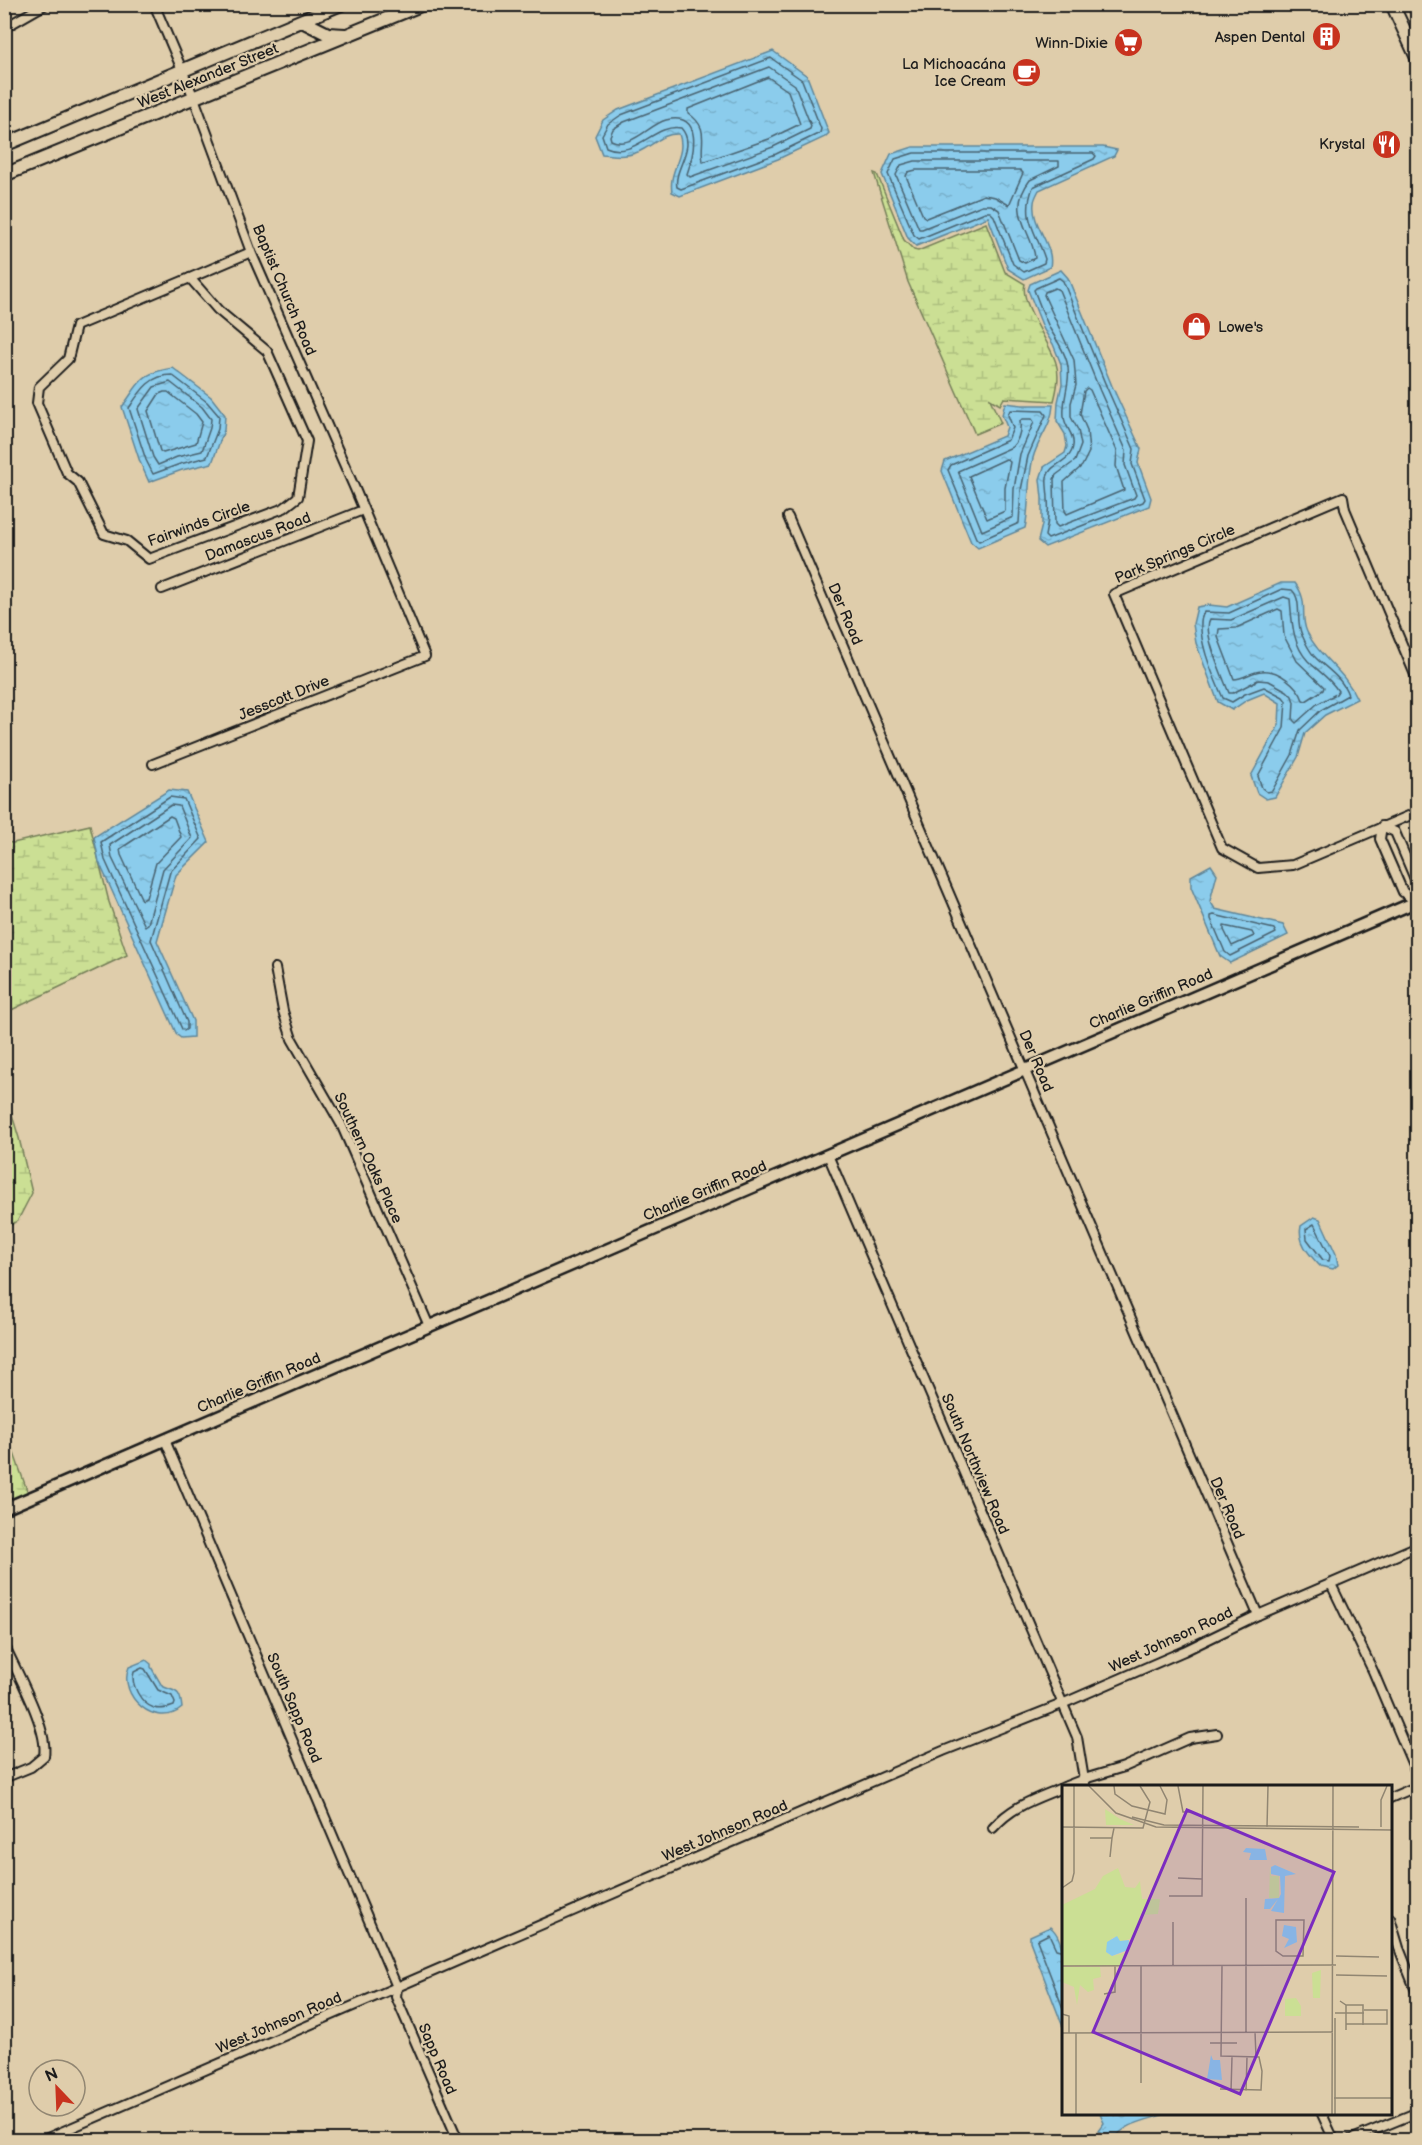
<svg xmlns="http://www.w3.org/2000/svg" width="1422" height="2145" font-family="'Balsamiq Sans',sans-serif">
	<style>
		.wetland { fill: url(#wetland-marsh); stroke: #747e58; stroke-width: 1.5 }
		.water { fill: url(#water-ripples); stroke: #5f8699; stroke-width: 1.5 }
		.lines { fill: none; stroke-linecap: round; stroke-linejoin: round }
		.shore { stroke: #48626f; stroke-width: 1.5 }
		.street-casing { stroke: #1c1c1c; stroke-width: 12 }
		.secondary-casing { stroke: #1c1c1c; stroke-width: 15 }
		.primary-casing { stroke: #1c1c1c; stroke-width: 16 }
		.street { stroke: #dfcdab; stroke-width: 8 }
		.secondary { stroke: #dfcdab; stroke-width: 10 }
		.primary { stroke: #dfcdab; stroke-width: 12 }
		.labels { text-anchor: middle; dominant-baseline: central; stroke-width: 4.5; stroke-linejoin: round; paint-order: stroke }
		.poi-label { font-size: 15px; fill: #1c1c1c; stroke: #dfcdab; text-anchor: end }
		.street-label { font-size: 15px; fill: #1c1c1c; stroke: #dfcdab }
		.inset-road { fill: none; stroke: #918672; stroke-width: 1.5 }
		.view { fill: #7b2cbf; fill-opacity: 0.15; stroke: #7b2cbf; stroke-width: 3 }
		.inset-edge { fill: none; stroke: #1c1c1c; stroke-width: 3 }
	</style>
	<defs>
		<pattern id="wetland-marsh" width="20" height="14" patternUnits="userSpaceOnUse" patternTransform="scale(1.5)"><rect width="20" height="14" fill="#cbdf94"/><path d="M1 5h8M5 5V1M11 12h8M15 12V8" fill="none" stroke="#aebf7f"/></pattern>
		<pattern id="water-ripples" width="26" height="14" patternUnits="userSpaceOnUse" patternTransform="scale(1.5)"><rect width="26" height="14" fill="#8bccec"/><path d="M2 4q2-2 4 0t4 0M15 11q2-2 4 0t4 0" fill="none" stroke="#77afca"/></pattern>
	</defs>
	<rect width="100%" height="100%" fill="#dfcdab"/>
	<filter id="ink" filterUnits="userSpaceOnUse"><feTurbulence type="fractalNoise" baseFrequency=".0167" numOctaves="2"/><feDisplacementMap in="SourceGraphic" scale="12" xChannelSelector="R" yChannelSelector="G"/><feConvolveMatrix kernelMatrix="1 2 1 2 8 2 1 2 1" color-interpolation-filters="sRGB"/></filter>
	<g filter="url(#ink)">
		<!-- wetland -->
		<g class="wetland">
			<path d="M 874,173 L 877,174 L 904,240 L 914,250 L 918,251 L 986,223 L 1005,272 L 1025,284 C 1019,302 1051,344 1056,363 C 1060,376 1057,389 1054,401 L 1004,398 L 1000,405 L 990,399 L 1001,423 L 975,434 L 908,282 Z"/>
			<path d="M 90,825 L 109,902 L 127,955 L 5,1013 L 5,842 L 13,843 Z"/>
			<path d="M 5,1092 L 19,1138 L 32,1193 L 18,1220 L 5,1229 Z"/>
			<path d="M 4,1425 L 28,1493 L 4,1503 Z"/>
		</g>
		<!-- water -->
		<g class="water">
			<path d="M 773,51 L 807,76 L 829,133 L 825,137 L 778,159 L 680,196 L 672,192 C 668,170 687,155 679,134 C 664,133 657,142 644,149 C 631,157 617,156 602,154 L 595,136 L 603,120 L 618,110 Z"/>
			<path d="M 913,147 L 1103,147 L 1117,150 L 1114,156 L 1039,190 C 1037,194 1034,199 1034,203 C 1031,226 1055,245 1050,267 L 1024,279 L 1008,269 L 988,217 L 916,246 L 908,238 L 882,174 L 891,154 Z"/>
			<path d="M 1061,270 L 1068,278 L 1112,386 L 1141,449 L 1138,463 L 1151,498 L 1149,506 L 1045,547 L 1038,541 L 1042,525 L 1042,498 L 1040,479 L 1044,467 L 1065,453 L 1067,446 L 1065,434 L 1057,421 L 1058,402 L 1062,384 L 1061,364 L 1053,344 L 1044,330 L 1028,290 L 1030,284 Z"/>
			<path d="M 173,368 L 211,397 L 225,415 L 224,430 L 212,463 L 182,470 L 149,482 L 140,462 L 122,407 C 141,381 140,373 173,368 Z"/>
			<path d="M 1005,403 L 1022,405 L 1053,405 C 1052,425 1038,439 1033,458 C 1027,481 1030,505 1025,528 L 978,548 L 971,542 L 942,471 L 945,461 L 1004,436 L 1007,427 L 1002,415 Z"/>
			<path d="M 1281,583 L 1295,583 C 1310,603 1299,615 1307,632 C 1320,659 1344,669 1357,699 L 1325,715 L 1305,733 L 1298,757 L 1275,797 L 1266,799 L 1257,793 L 1251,776 L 1279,725 L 1280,703 L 1264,693 L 1247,700 L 1232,710 L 1218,702 L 1196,643 L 1193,624 L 1197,607 L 1209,605 L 1227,607 Z"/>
			<path d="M 169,790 L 187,792 L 209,842 L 176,875 L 157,941 L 193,1021 L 193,1037 L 181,1038 L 177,1035 L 99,862 L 94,837 Z"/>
			<path d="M 1211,865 L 1217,874 L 1210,901 L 1215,909 L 1283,925 L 1288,935 L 1230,963 L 1220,956 L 1191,887 L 1191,876 Z"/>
			<path d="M 1314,1217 L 1320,1219 L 1336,1254 L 1338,1265 L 1333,1269 L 1320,1266 C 1310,1255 1297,1242 1301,1226 Z"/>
			<path d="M 146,1660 L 151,1664 L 151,1667 L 162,1686 C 176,1693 180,1688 182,1708 C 156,1730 117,1696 129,1667 Z"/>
			<path d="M 1050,1927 C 1071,1941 1064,2003 1063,2027 L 1030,1941 L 1030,1936 Z"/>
			<path d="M 1100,2114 L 1164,2114 C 1146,2121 1124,2123 1114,2140 L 1098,2131 L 1104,2123 Z"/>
		</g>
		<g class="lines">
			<!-- shore -->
			<g class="shore">
				<path d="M 771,58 L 802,80 L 821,129 L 820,133 L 776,154 L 681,189 L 677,187 C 673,168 698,147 681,128 C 654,123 635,160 606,147 L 602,135 L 608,124 L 621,115 Z"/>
				<path d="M 769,67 L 795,85 L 811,126 L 810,129 L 773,147 L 690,177 L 687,174 C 694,154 704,111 666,120 C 648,125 631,150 611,140 L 610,136 L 613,129 L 624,122 Z"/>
				<path d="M 768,77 L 788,91 L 800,124 L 769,139 L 703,162 C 699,142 711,129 688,113 L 688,109 Z"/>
				<path d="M 914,153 L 1093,153 L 1096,156 L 1094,159 L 1033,187 C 1021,219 1036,231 1045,259 L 1044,263 L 1024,272 L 1013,264 L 994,216 L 990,212 L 985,212 L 919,239 L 914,235 L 888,174 L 895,159 Z"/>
				<path d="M 915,161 L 1059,161 L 1059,166 L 1030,180 C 1005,213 1033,231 1035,258 L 1025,263 L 1019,260 L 999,210 L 991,205 L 982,205 L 922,229 L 919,229 L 896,175 L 901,165 Z"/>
				<path d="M 916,170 L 1020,170 L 1023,173 L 1009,205 L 995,197 L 984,195 L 926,218 L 923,216 L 906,176 L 908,172 Z"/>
				<path d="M 1059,278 L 1063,281 L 1107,388 L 1134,449 L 1132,464 L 1145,499 L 1143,502 L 1048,539 L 1045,536 C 1048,524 1049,512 1048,499 C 1048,492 1046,484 1047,477 C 1050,463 1071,463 1073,446 C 1075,434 1064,427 1064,416 C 1062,398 1072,381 1067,362 C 1064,350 1056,339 1050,329 C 1044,317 1039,303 1034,290 L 1036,288 Z"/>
				<path d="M 1055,288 L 1059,290 L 1100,391 L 1126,450 L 1125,465 L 1136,495 L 1134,498 L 1058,527 L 1055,524 L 1054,479 L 1056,475 L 1075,461 L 1081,445 L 1078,430 L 1071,417 L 1071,403 L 1076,385 L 1074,360 L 1044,295 L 1045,292 Z"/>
				<path d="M 172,375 L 207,402 L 219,416 L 218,429 L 207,457 L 180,464 L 153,474 L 146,460 L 129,408 C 141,390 150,375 172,375 Z"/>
				<path d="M 170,382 L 202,407 L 211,419 L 210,428 L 202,451 L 177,457 L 158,465 L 153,457 L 138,409 L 154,387 Z"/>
				<path d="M 1087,388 L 1090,390 L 1117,451 L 1116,466 L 1124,490 L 1067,514 L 1065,511 L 1064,482 L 1082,466 L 1089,452 L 1087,430 L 1080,414 L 1084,391 Z"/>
				<path d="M 164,392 L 168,392 L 196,414 L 202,422 L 196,443 L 163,453 L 160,451 L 148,411 L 159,394 Z"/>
				<path d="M 1010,410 L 1043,411 L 1046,415 L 1028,456 L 1021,490 L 1019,523 L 979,541 L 976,538 L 948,470 L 951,465 L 1008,440 L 1013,428 L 1008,415 Z"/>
				<path d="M 1022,419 L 1032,419 L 1034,422 L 1020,454 L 1014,489 L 1013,517 L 982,531 L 958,471 L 1012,447 C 1019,440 1021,430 1020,421 Z"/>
				<path d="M 1006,459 L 1010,462 L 1005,488 L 1005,511 L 987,519 L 969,476 Z"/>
				<path d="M 1282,589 L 1292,590 C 1303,601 1295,621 1302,635 C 1305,642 1309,650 1314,656 C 1326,669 1342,677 1348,695 L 1321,710 L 1300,730 L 1292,755 L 1272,791 L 1267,792 L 1262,788 L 1258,776 L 1284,728 L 1286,701 L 1283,697 L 1264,687 L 1245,694 L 1232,702 L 1223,698 C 1214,678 1193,631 1204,612 L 1229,613 Z"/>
				<path d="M 1284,597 L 1290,599 C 1292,621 1292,644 1308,661 C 1318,671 1330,678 1338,691 L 1336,694 L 1317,704 L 1296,723 L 1293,720 L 1294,702 L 1292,696 L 1287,691 L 1269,681 L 1258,680 L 1233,693 L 1229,693 C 1223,677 1202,632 1210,619 L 1231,620 Z"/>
				<path d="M 1278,609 L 1282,611 L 1284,636 L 1297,661 L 1324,687 L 1323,690 L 1306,701 L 1303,700 C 1298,685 1278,669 1262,671 C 1252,671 1244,679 1234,679 L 1218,637 L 1219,629 L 1236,628 Z"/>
				<path d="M 170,797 L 184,799 L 201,839 L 170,872 L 151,940 L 187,1022 L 187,1029 L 184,1031 L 182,1029 L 105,860 L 101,842 Z"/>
				<path d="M 171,805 L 179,806 L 192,838 L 163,869 L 148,924 L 145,926 L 112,858 L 110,845 Z"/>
				<path d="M 170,816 L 174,818 L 181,837 L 156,863 L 146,898 L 142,900 L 121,855 L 120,849 Z"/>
				<path d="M 1214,915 L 1274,929 L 1276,933 L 1230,956 L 1225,952 L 1211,919 L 1211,916 Z"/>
				<path d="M 1224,926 L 1252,932 L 1254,936 L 1232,946 L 1224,930 Z"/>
				<path d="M 1314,1224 L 1330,1256 L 1329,1261 L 1323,1260 L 1307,1239 L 1306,1229 Z"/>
				<path d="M 142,1668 L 145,1669 L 158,1690 L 172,1696 L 175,1703 L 174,1706 C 168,1708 160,1710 154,1708 C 141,1704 130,1684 134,1672 Z"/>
				<path d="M 1064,1951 L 1056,1949 L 1049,1934 L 1037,1940 L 1064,2011"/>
			</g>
			<defs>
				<g id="street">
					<path d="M 4,28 L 46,4"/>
					<path d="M 190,278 L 218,310 L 267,351 L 307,441 L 298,497 L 284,508 L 149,559 L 127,541 L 104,534 L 78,482 L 67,473 L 37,403 L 39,387 L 68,359 L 76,326 Z"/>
					<path d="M 190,278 L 251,252"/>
					<path d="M 788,517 L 1258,1615"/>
					<path d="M 162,589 L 363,510"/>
					<path d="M 1418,682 L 1345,509 L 1343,497 L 1114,594 L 1222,848 L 1258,868 L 1293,865 L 1418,812"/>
					<path d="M 153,764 L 425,656 L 355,489 L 251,252 L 194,98 L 154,4"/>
					<path d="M 1382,826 L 1395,832 L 1417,884 L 1416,902 L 1403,892 L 1380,839 Z"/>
					<path d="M 275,968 L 283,1011 L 292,1039 L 341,1124 L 429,1326"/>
					<path d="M 828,1155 L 1077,1737 L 1085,1786"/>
					<path d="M 165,1440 L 397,1987 L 396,1997 L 458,2140"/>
					<path d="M 1331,1584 L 1373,1671 L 1418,1777"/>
					<path d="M 4,1644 C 16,1671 49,1729 44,1756 L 31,1767 L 4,1778"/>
					<path d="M 1066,1786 L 1084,1779 L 1124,1767 L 1190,1738 L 1217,1734"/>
					<path d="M 1390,1798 L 1418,1786"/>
					<path d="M 993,1828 C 1013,1805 1036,1799 1064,1787"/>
					<path d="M 1390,1918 L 1399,1948 L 1418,1996"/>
					<path d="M 1322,2114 L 1334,2140"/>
					<path d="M 43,2140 L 943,1751 L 1062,1704 L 1184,1651 L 1258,1615 L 1418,1546"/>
					<path d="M 1350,2140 L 1418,2112"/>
				</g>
				<path id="secondary" d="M 4,1509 L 1418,901"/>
				<g id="primary">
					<path d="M 1392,4 L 1418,60"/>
					<path d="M 1414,4 L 1418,13"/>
					<path d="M 302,21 L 328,34 L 345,35"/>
					<path d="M 4,145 L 341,4"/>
					<path d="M 4,175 L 423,4"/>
				</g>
			</defs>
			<!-- street casing -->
			<use href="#street" class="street-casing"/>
			<!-- secondary casing -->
			<use href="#secondary" class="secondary-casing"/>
			<!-- primary casing -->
			<use href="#primary" class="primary-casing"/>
			<!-- street -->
			<use href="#street" class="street"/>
			<!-- secondary -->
			<use href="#secondary" class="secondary"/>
			<!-- primary -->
			<use href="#primary" class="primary"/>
		</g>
	</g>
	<!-- icons -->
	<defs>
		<symbol id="building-disc" viewBox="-11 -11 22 22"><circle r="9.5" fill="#c8321e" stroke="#dfcdab"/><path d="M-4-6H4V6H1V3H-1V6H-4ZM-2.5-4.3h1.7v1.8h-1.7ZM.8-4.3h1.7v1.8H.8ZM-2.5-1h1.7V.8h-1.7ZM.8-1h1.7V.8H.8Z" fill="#fff"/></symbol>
		<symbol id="supermarket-disc" viewBox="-11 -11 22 22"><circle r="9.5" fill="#c8321e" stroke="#dfcdab"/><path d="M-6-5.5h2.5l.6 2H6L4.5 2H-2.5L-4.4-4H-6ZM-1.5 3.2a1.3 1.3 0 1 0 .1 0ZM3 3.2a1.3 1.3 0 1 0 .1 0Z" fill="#fff"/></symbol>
		<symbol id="cafe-disc" viewBox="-11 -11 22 22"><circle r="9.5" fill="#c8321e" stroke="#dfcdab"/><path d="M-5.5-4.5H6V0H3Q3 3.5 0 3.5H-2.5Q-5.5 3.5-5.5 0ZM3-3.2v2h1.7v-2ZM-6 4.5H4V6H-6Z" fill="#fff"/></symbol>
		<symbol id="restaurant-disc" viewBox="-11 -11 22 22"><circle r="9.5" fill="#c8321e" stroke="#dfcdab"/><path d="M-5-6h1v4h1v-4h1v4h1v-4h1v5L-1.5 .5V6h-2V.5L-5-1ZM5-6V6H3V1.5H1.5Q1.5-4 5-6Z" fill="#fff"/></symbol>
		<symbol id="shop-disc" viewBox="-11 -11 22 22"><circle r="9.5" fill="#c8321e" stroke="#dfcdab"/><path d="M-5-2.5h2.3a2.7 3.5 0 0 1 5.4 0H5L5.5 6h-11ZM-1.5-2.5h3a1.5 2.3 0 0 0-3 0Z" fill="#fff"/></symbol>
	</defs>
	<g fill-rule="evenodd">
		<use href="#building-disc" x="1310" y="20" width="33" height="33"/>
		<use href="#supermarket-disc" x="1112" y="26" width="33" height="33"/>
		<use href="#cafe-disc" x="1010" y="56" width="33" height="33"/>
		<use href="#restaurant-disc" x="1370" y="128" width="33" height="33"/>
		<use href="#shop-disc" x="1180" y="310" width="33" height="33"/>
	</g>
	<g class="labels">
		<!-- poi labels -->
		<g class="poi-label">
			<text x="1305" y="37">Aspen Dental</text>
			<text x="1108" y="43">Winn-Dixie</text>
			<text x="1006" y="64">La Michoacána<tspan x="1006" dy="17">Ice Cream</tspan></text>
			<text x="1365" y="144">Krystal</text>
			<text x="1218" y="327" text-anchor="start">Lowe's</text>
		</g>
		<!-- street labels -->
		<g class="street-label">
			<text transform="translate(208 76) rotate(-22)">West Alexander Street</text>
			<text transform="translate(284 290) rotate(67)">Baptist Church Road</text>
			<text transform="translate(199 524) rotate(-20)">Fairwinds Circle</text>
			<text transform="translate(258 537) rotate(-21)">Damascus Road</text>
			<text transform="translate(1175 554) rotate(-23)">Park Springs Circle</text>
			<text transform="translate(845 614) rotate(67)">Der Road</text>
			<text transform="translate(284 698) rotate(-22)">Jesscott Drive</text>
			<text transform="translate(1151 999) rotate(-23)">Charlie Griffin Road</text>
			<text transform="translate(1036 1061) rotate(67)">Der Road</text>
			<text transform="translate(368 1158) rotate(65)">Southern Oaks Place</text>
			<text transform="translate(705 1191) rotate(-23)">Charlie Griffin Road</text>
			<text transform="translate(259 1383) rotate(-23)">Charlie Griffin Road</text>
			<text transform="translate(975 1464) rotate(67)">South Northview Road</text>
			<text transform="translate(1227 1508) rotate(67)">Der Road</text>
			<text transform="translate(1171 1640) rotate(-25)">West Johnson Road</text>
			<text transform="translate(294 1708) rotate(67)">South Sapp Road</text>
			<text transform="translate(725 1831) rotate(-23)">West Johnson Road</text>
			<text transform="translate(279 2023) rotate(-23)">West Johnson Road</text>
			<text transform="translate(437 2059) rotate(67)">Sapp Road</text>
		</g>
	</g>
	<!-- overview -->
	<g transform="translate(1062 1785)">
		<rect width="330" height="330" fill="#dfcdab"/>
		<path d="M 43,24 L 58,34 L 72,40 L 44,40 ZM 208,81 L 209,91 L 217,91 L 217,113 L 207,113 ZM 56,83 L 63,102 L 73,103 L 78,96 L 80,114 L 98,114 L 96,129 L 78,130 L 73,152 L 58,157 L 55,152 L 50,153 L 44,167 L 50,171 L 63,168 L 63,181 L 0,181 L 0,120 L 33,104 L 41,91 ZM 0,182 L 38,182 L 39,192 L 31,194 L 32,205 L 26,207 L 18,200 L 15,220 L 12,202 L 0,197 ZM 259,185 L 258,213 L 251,213 L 250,188 ZM 234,213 L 239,221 L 239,231 L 223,231 L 223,214 Z" fill="#cbdf94"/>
		<path d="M 184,63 L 203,64 L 205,75 L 187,75 L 189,68 L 181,67 ZM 213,80 L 234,89 L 223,91 L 222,128 L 209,126 L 216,114 L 208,124 L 202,124 L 203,114 L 217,113 L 219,109 L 218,91 L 209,89 L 209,82 ZM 222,140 L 234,142 L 235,157 L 222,163 L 227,154 L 220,151 ZM 55,151 L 58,156 L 67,155 L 66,165 L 50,171 L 44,167 L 45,157 ZM 149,270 L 151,275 L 158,275 L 160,295 L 145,294 Z" fill="#8bccec"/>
		<path class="inset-road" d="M 27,1 L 54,28 L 94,42 L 330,45M 52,1 L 53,9 L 70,21 L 103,29 L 105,15 L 98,1M 116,1 L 121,27 L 130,27M 70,32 L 102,40 L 297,42M 0,42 L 81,43 L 88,17 L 78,1M 205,42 L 206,1M 319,42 L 319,15 L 325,1M 28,53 L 50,53 L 52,43M 48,72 L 50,53M 116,93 L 140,94M 0,103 L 10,96 L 12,88 L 12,1M 107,111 L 140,111 L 141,1M 184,113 L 184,247M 214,135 L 242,135 L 241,171 L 221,171 L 214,166 ZM 111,137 L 111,181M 274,171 L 317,172M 0,181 L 274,180M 274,190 L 325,191M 42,209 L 53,207 L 53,181M 278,216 L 284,220 L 301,220 L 301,240M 273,228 L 302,228M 0,229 L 7,231 L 7,248M 273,233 L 273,329M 284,239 L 325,239 L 325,225 L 302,225M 284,245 L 284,220M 193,247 L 194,272M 0,248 L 271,247M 148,258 L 175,258M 79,298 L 79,181M 158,304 L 199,305 L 200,286 L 197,272 L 159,271 L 160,181M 169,306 L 170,272M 184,306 L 185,272M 272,313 L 330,313M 14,329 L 14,248M 270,329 L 271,1"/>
		<path class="view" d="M 125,25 L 272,87 L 178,309 L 31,247 Z"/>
		<rect width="330" height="330" class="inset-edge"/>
	</g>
	<!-- margin -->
	<rect width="1422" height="2145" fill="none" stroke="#dfcdab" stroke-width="24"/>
	<rect x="12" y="12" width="1398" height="2121" fill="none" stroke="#1c1c1c" stroke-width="2" filter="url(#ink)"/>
	<!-- north arrow -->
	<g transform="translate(57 2088) rotate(337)"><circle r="28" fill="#dfcdab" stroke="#918672" stroke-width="1.5"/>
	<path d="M0-4.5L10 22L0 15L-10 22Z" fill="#c8321e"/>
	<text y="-9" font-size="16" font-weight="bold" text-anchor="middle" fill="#1c1c1c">N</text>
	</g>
</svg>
